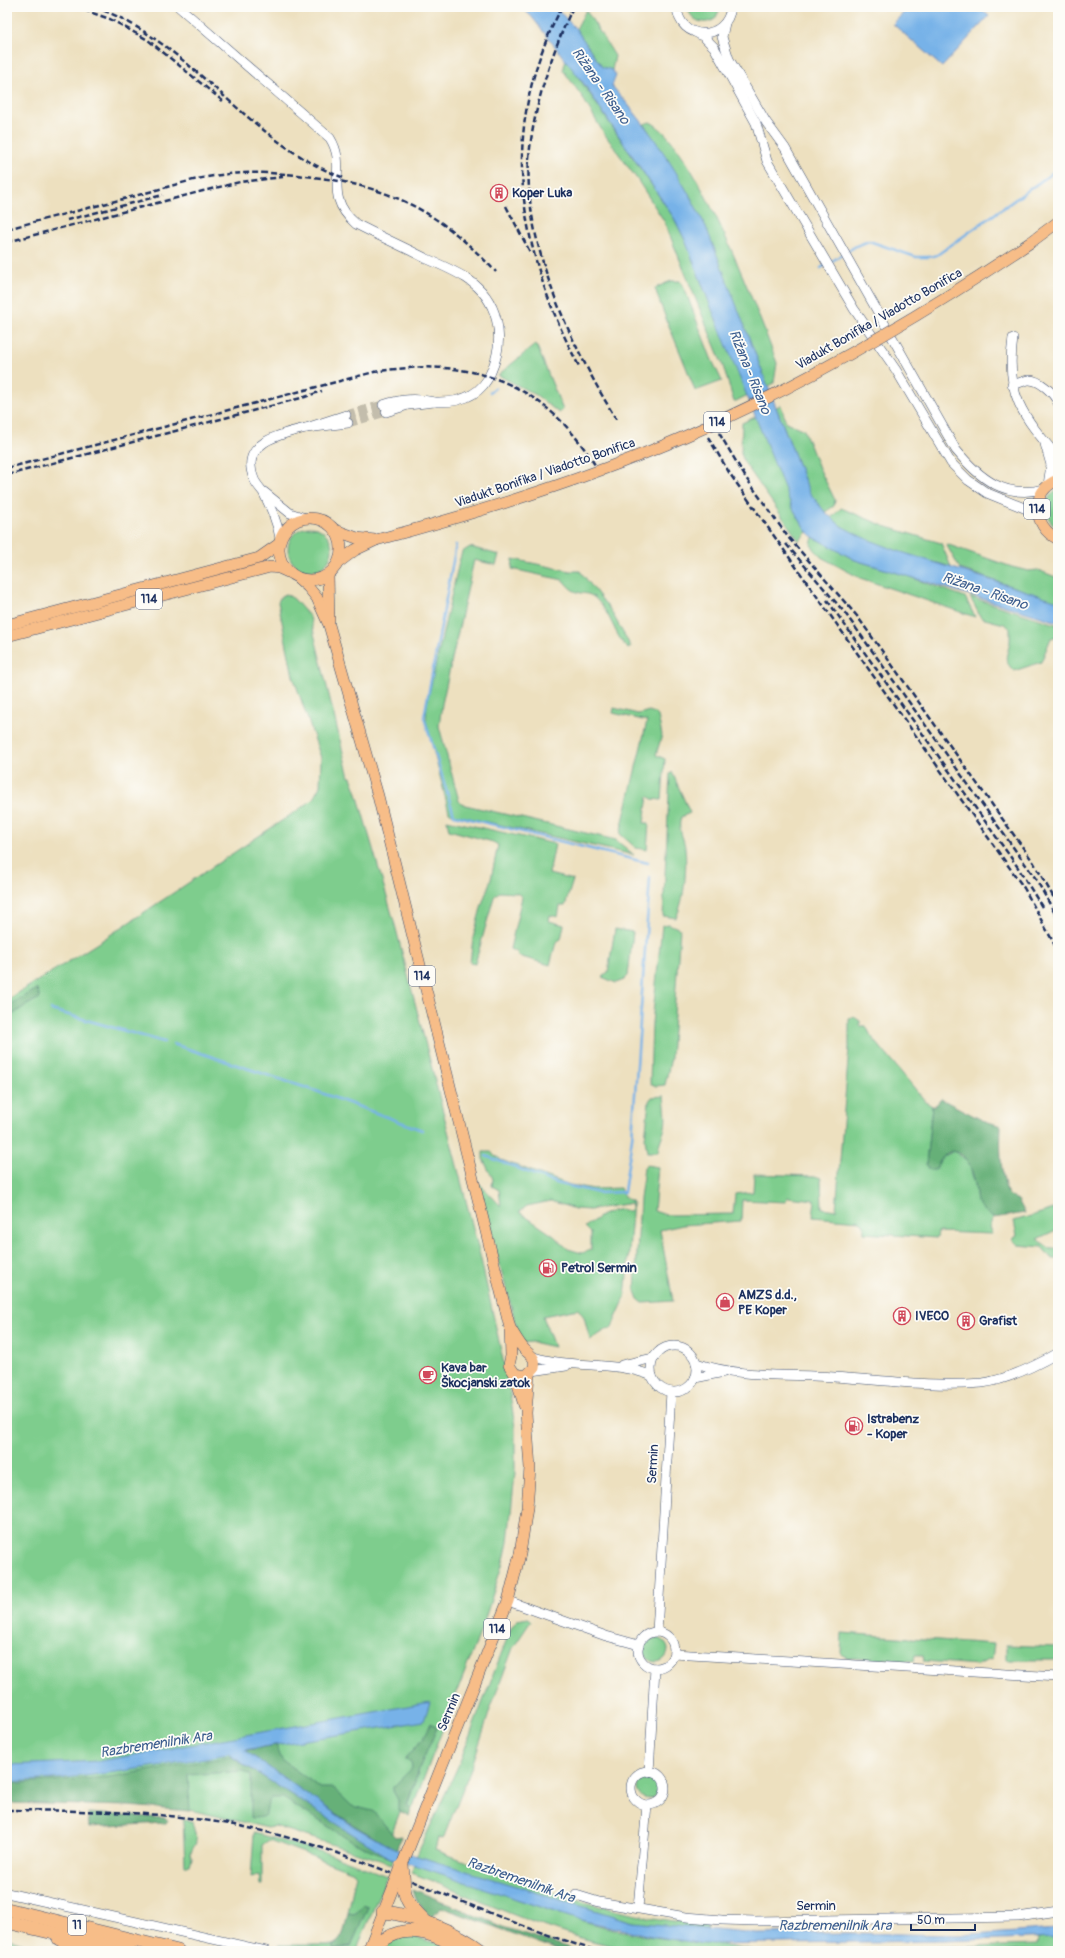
<svg xmlns="http://www.w3.org/2000/svg" width="1065" height="1958" font-family="Pangolin,sans-serif">
	<style>
		.green { fill: #7ecd8d; stroke: #4c7e76; fill-rule: evenodd }
		.forest { fill: #66b078; stroke: #40706b }
		.water { fill: #77b2e8; stroke: #4970a3 }
		.lines { fill: none; stroke-linecap: round; stroke-linejoin: round }
		.stream { stroke: #77b2e8; stroke-width: 2.5 }
		.minor-tunnel { stroke: #c3bdac; stroke-width: 9; stroke-dasharray: 9 4.5; stroke-linecap: butt }
		.minor-casing { stroke: #3a4a6d; stroke-width: 10 }
		.major-casing { stroke: #3a4a6d; stroke-width: 12 }
		.highway-casing { stroke: #3a4a6d; stroke-width: 14 }
		.minor { stroke: #fff; stroke-width: 9 }
		.major { stroke: #f7bd88; stroke-width: 11 }
		.highway { stroke: #f7bd88; stroke-width: 13 }
		.rail { stroke: #1b2f5e; stroke-width: 2.5; stroke-dasharray: 6 3; stroke-linecap: butt }
		.major-bridge-casing { stroke: #3a4a6d; stroke-width: 12; stroke-linecap: butt }
		.highway-bridge-casing { stroke: #3a4a6d; stroke-width: 14; stroke-linecap: butt }
		.major-bridge { stroke: #f7bd88; stroke-width: 11 }
		.highway-bridge { stroke: #f7bd88; stroke-width: 13 }
		.labels { text-anchor: middle; dominant-baseline: central; stroke-width: 3.5; stroke-linejoin: round; paint-order: stroke }
		.shield { fill: #fdfcf7; stroke: #5f6c8c; stroke-width: 1 }
		.shield-label { font-size: 12px; font-weight: bold; fill: #1b2f5e }
		.poi-label { font-size: 13px; font-weight: bold; fill: #1b2f5e; stroke: #fdfcf7; text-anchor: start }
		.street-label { font-size: 13px; fill: #1b2f5e; stroke: #fdfcf7 }
		.water-label { font-size: 14px; font-style: italic; fill: #3b5d8e; stroke: #fdfcf7 }
	</style>
	<rect width="100%" height="100%" fill="#fdfcf7"/>
	<filter id="ink" filterUnits="userSpaceOnUse"><feTurbulence type="fractalNoise" baseFrequency=".025" numOctaves="2"/><feDisplacementMap in="SourceGraphic" scale="8" xChannelSelector="R" yChannelSelector="G"/><feConvolveMatrix kernelMatrix="1 2 1 2 8 2 1 2 1" color-interpolation-filters="sRGB"/></filter>
	<filter id="wash" filterUnits="userSpaceOnUse"><feTurbulence type="fractalNoise" baseFrequency=".012" numOctaves="4" result="noise"/><feDisplacementMap in="SourceGraphic" scale="16" xChannelSelector="R" yChannelSelector="G"/><feGaussianBlur stdDeviation="0.9" result="paint"/><feColorMatrix in="noise" values="0 0 0 0 0 0 0 0 0 0 0 0 0 0 0 0 0 1.4 0 .05"/><feComposite in="paint" operator="in"/></filter>
	<g filter="url(#wash)">
		<rect width="100%" height="100%" fill="#ede0bf"/>
		<!-- green -->
		<g class="green">
			<path d="M 688,7 L 721,7 L 715,19 C 704,26 690,21 688,7 Z"/>
			<path d="M 586,10 L 615,56 L 612,70 L 602,67 L 576,29 Z"/>
			<path d="M 566,59 L 674,218 L 685,240 L 713,312 L 748,395 L 734,402 L 723,366 L 664,221 L 637,179 L 603,132 L 581,95 L 563,70 Z"/>
			<path d="M 650,122 C 694,142 758,313 777,363 L 774,383 L 768,387 L 705,226 L 689,194 L 644,124 Z"/>
			<path d="M 671,281 L 680,281 L 685,290 L 711,358 L 722,381 L 695,391 C 683,356 666,323 655,288 Z"/>
			<path d="M 536,344 L 563,410 L 559,413 L 536,395 L 498,375 Z"/>
			<path d="M 781,405 L 786,422 L 804,430 L 819,468 L 835,500 L 834,506 L 825,512 L 809,492 L 776,407 Z"/>
			<path d="M 757,416 L 792,507 L 807,532 L 799,541 L 744,462 L 741,453 L 742,423 Z"/>
			<path d="M 1058,489 L 1058,528 C 1043,519 1042,498 1058,489 Z"/>
			<path d="M 841,508 L 884,526 L 941,543 L 951,567 C 912,555 863,546 831,518 Z"/>
			<circle cx="310" cy="549" r="22"/>
			<path d="M 813,537 L 855,560 L 904,575 L 965,597 L 975,617 L 860,578 L 821,557 L 811,545 Z"/>
			<path d="M 946,544 L 1012,567 L 1028,571 L 1038,570 L 1058,578 L 1058,602 L 960,569 Z"/>
			<path d="M 470,547 L 499,555 L 496,565 L 474,560 L 442,704 L 439,726 L 459,801 L 461,804 L 616,840 L 634,855 L 452,814 L 449,812 L 426,721 L 427,703 L 459,562 L 462,552 Z"/>
			<path d="M 513,559 L 570,571 L 580,571 L 611,611 L 631,647 L 628,649 C 614,635 611,613 596,599 C 585,588 577,600 563,580 L 512,569 Z"/>
			<path d="M 286,594 L 294,599 L 310,617 L 349,777 L 351,777 L 356,790 L 395,925 L 480,1255 L 509,1387 L 515,1427 L 515,1473 L 508,1542 L 505,1556 L 483,1625 L 412,1809 L 407,1806 L 420,1766 L 437,1728 L 434,1726 L 383,1855 L 393,1859 L 392,1864 L 275,1826 L 268,1828 L 190,1810 L 157,1805 L 7,1801 L 7,1000 L 104,939 L 307,804 L 314,797 L 320,786 L 321,758 L 293,676 L 278,602 L 281,596 Z"/>
			<path d="M 970,597 L 1058,625 L 1058,636 L 1051,638 L 1041,662 L 1014,671 C 1001,658 1008,656 1010,641 C 1010,637 1010,632 1010,628 L 1004,624 L 981,618 Z"/>
			<path d="M 614,708 L 638,714 L 649,711 L 655,713 L 658,716 L 662,735 L 656,755 L 665,759 L 662,800 L 652,799 L 648,796 L 644,823 L 649,823 L 647,850 L 636,848 L 620,834 L 647,721 L 613,713 Z"/>
			<path d="M 672,772 L 690,813 L 681,817 C 677,829 683,835 685,847 C 687,867 685,899 676,918 L 663,916 L 670,774 Z"/>
			<path d="M 447,820 L 555,844 L 549,874 L 573,880 L 565,906 L 560,906 L 558,917 L 550,915 L 549,921 L 564,925 L 561,939 L 556,942 L 550,965 L 518,956 L 517,952 L 510,949 L 522,897 L 517,893 L 499,892 L 494,897 L 475,964 L 470,963 L 473,938 L 482,904 L 491,879 L 498,845 L 493,842 L 449,830 Z"/>
			<path d="M 669,924 L 680,929 L 671,1058 L 665,1085 L 656,1086 L 650,1083 L 652,1023 L 662,925 Z"/>
			<path d="M 615,929 L 633,932 L 628,976 L 624,980 L 616,983 L 602,977 L 608,972 Z"/>
			<path d="M 854,1017 L 860,1021 L 860,1026 L 866,1026 L 871,1036 L 926,1102 L 932,1106 L 926,1164 L 935,1170 L 942,1157 L 954,1151 L 968,1161 L 975,1184 L 977,1202 L 993,1218 L 989,1227 L 992,1234 L 938,1232 L 937,1238 L 864,1233 L 864,1224 L 860,1221 L 813,1217 L 815,1200 L 787,1197 L 786,1202 L 742,1200 L 741,1221 L 683,1225 L 660,1230 L 673,1301 L 643,1303 L 638,1299 L 635,1291 L 640,1199 L 644,1168 L 646,1165 L 658,1167 L 654,1211 L 666,1215 L 733,1214 L 735,1194 L 753,1192 L 754,1174 L 815,1176 L 821,1178 L 822,1208 L 836,1210 L 849,1048 L 849,1019 Z"/>
			<path d="M 664,1096 C 665,1108 668,1122 663,1134 C 660,1142 659,1144 658,1152 L 647,1152 L 645,1139 L 649,1101 L 652,1097 Z"/>
			<path d="M 483,1152 L 491,1152 L 501,1160 L 570,1185 L 594,1189 L 620,1188 L 624,1197 L 633,1202 L 625,1298 L 611,1329 L 606,1330 L 590,1340 L 584,1317 L 578,1309 L 543,1316 L 554,1347 L 532,1342 L 521,1343 L 477,1181 L 501,1206 L 499,1190 L 492,1186 L 493,1179 L 483,1159 ZM 551,1201 L 575,1209 L 590,1210 L 632,1203 L 630,1212 C 615,1204 597,1218 585,1227 L 591,1233 L 591,1250 L 582,1253 L 568,1249 L 554,1236 L 519,1212 L 527,1206 Z"/>
			<path d="M 1054,1209 L 1058,1219 L 1058,1229 L 1037,1239 L 1051,1249 L 1058,1249 L 1058,1259 L 1052,1259 L 1042,1247 L 1018,1245 L 1012,1239 L 1017,1236 L 1014,1221 Z"/>
			<path d="M 528,1618 L 531,1621 L 513,1648 L 491,1707 L 473,1763 L 443,1839 L 438,1838 L 435,1850 C 524,1883 611,1919 707,1924 L 706,1934 L 653,1928 L 416,1857 L 459,1764 L 511,1628 L 517,1620 Z"/>
			<path d="M 842,1633 L 994,1644 L 992,1658 L 978,1665 L 924,1661 L 923,1655 L 915,1655 L 914,1661 L 849,1658 L 844,1656 L 841,1653 Z"/>
			<circle cx="656" cy="1650" r="12"/>
			<path d="M 1006,1645 L 1058,1647 L 1058,1660 L 1006,1660 Z"/>
			<circle cx="648" cy="1788" r="11"/>
			<path d="M 183,1820 L 192,1821 C 193,1827 198,1841 195,1845 C 194,1847 192,1849 191,1853 L 192,1858 L 190,1865 L 185,1865 Z"/>
			<path d="M 254,1833 L 326,1853 L 387,1876 L 356,1951 L 286,1951 L 280,1949 L 279,1945 L 333,1945 L 333,1949 L 350,1947 L 368,1907 L 363,1905 L 355,1914 L 348,1913 L 356,1874 L 354,1872 L 269,1840 L 262,1845 L 262,1885 L 260,1885 L 259,1875 L 251,1877 Z"/>
			<path d="M 414,1863 C 513,1894 616,1946 722,1941 L 722,1944 L 757,1951 C 713,1951 667,1956 624,1948 C 550,1935 481,1900 412,1873 Z"/>
			<path d="M 406,1935 L 444,1945 L 456,1951 L 380,1951 L 382,1946 Z"/>
			<path d="M 1058,1936 L 1058,1951 L 830,1951 L 1037,1945 L 1038,1938 Z"/>
			<path d="M 7,1938 L 45,1950 L 46,1951 L 15,1951 L 14,1946 L 7,1945 Z"/>
		</g>
		<!-- forest -->
		<g class="forest">
			<path d="M 37,989 L 40,998 L 25,1006 L 7,1019 L 11,1026 L 7,1031 L 7,1006 Z"/>
			<path d="M 941,1099 L 982,1120 L 1001,1126 C 1000,1148 1000,1174 1008,1195 L 1018,1200 L 1025,1213 L 993,1218 C 988,1214 980,1208 977,1202 C 976,1199 976,1193 976,1190 C 974,1176 970,1158 957,1152 C 946,1148 939,1162 935,1170 L 930,1170 L 926,1164 L 932,1106 L 936,1105 Z"/>
			<path d="M 431,1723 L 437,1728 L 420,1766 L 407,1805 L 412,1809 L 409,1816 L 398,1810 L 398,1800 L 393,1791 L 393,1787 L 412,1768 L 411,1763 L 406,1760 L 406,1758 L 424,1738 Z"/>
			<path d="M 276,1745 L 282,1760 L 320,1788 L 333,1788 L 352,1806 L 373,1811 L 395,1837 L 402,1836 L 396,1851 L 240,1754 L 242,1751 Z"/>
			<path d="M 228,1757 L 232,1757 L 394,1857 L 393,1859 L 354,1843 L 283,1798 L 272,1798 C 261,1809 275,1818 251,1818 L 251,1775 L 244,1771 L 188,1775 L 190,1811 L 128,1806 L 7,1803 L 7,1784 L 110,1777 Z"/>
			<path d="M 88,1813 L 166,1818 L 167,1820 L 165,1823 L 89,1827 Z"/>
			<path d="M 413,1889 L 503,1927 L 579,1951 L 555,1949 L 441,1907 L 432,1918 L 417,1902 Z"/>
			<path d="M 363,1905 L 368,1907 L 351,1946 L 333,1949 L 333,1945 C 345,1939 345,1925 348,1913 L 355,1914 Z"/>
		</g>
		<!-- water -->
		<g class="water">
			<path d="M 521,7 L 555,7 L 576,29 L 602,67 L 612,70 L 616,75 L 612,86 C 650,128 681,176 706,227 L 809,492 L 825,512 L 841,526 L 862,537 L 898,551 L 1058,601 L 1058,622 L 855,560 L 813,537 L 807,532 L 792,507 L 713,312 L 685,240 L 674,218 L 584,84 L 532,17 Z"/>
			<path d="M 909,7 L 979,7 L 989,16 L 942,67 L 893,24 Z"/>
			<path d="M 430,1702 L 424,1721 L 244,1750 L 353,1826 L 394,1849 L 633,1922 L 756,1934 L 846,1933 L 960,1935 L 1058,1928 L 1058,1937 L 943,1941 L 704,1944 L 652,1936 L 576,1919 L 415,1865 L 390,1858 L 228,1754 C 155,1767 82,1779 7,1782 L 7,1765 L 100,1761 Z"/>
		</g>
		<g class="lines">
			<!-- stream -->
			<g class="stream">
				<path d="M 821,268 L 856,246 L 869,241 L 916,257 L 929,257 L 937,255 L 1058,169"/>
				<path d="M 490,392 L 495,388"/>
				<path d="M 456,545 L 424,717 L 454,815 L 648,863"/>
				<path d="M 51,1010 L 164,1042"/>
				<path d="M 173,1044 L 316,1091 L 422,1130"/>
				<path d="M 486,1156 L 556,1183 L 599,1193 L 624,1192 L 632,1138 L 650,877"/>
			</g>
		</g>
	</g>
	<g filter="url(#ink)">
		<g class="lines">
			<!-- minor-tunnel -->
			<g class="minor-tunnel">
				<path d="M 346,415 L 383,405"/>
				<path d="M 348,423 L 386,412"/>
			</g>
			<defs>
				<g id="minor">
					<path d="M 179,7 L 330,138 C 350,170 320,193 356,224 C 379,236 402,246 425,258 C 439,264 453,270 466,278 C 499,299 506,338 491,372 C 481,397 458,403 434,402"/>
					<path d="M 677,7 C 679,42 727,42 731,7"/>
					<path d="M 725,23 L 722,37 L 729,59 L 766,122 L 785,148 L 956,450 C 980,479 1005,499 1044,489"/>
					<path d="M 695,32 L 704,37 L 714,47 L 756,123 L 767,161 L 854,309 L 896,370 L 951,463 L 968,480 L 987,493 L 1029,510 L 1038,516"/>
					<path d="M 1013,338 C 1005,394 1022,416 1058,457"/>
					<path d="M 1012,385 C 1017,384 1023,381 1028,380 C 1039,379 1054,393 1058,403"/>
					<path d="M 383,405 C 401,399 415,398 434,402 L 408,405 L 386,412"/>
					<path d="M 346,415 L 306,428 L 348,423"/>
					<path d="M 1045,444 L 1051,465 L 1048,485"/>
					<path d="M 264,492 L 290,513 L 305,518"/>
					<path d="M 280,538 C 277,521 271,508 263,492 C 260,488 256,484 254,479 C 239,443 280,434 306,428"/>
					<circle cx="674" cy="1369" r="23"/>
					<path d="M 534,1357 C 573,1369 614,1360 652,1376"/>
					<path d="M 696,1363 C 740,1378 788,1374 834,1377 C 883,1380 933,1387 982,1383 C 1006,1380 1037,1365 1058,1353"/>
					<path d="M 622,1365 L 654,1358"/>
					<path d="M 532,1371 L 566,1366"/>
					<path d="M 695,1378 L 724,1372"/>
					<path d="M 508,1601 L 606,1636 L 639,1645"/>
					<path d="M 657,1632 L 671,1392"/>
					<circle cx="656" cy="1650" r="18"/>
					<path d="M 674,1654 L 1058,1677"/>
					<circle cx="648" cy="1788" r="17"/>
					<path d="M 649,1772 L 655,1668"/>
					<path d="M 7,1893 L 266,1951"/>
					<path d="M 576,1895 L 599,1902 L 686,1917 L 722,1920 L 756,1921 L 1018,1917 L 1058,1911"/>
					<path d="M 638,1908 L 647,1805"/>
				</g>
				<g id="major">
					<path d="M 1031,242 L 1058,222"/>
					<path d="M 1058,480 C 1030,490 1032,527 1058,539"/>
					<circle cx="310" cy="549" r="31"/>
					<path d="M 335,530 L 357,538 L 375,540"/>
					<path d="M 339,562 L 355,550 L 376,540"/>
					<path d="M 328,575 L 329,620"/>
					<path d="M 299,579 L 308,587 L 317,598 L 329,625 L 378,796 L 510,1328 L 511,1356 L 509,1365 L 515,1374 L 526,1376 L 534,1368 C 536,1357 531,1356 525,1350 C 519,1344 514,1334 510,1328"/>
					<path d="M 7,625 L 259,558 L 279,544"/>
					<path d="M 7,636 L 270,567 L 279,568 L 290,573"/>
					<path d="M 515,1374 L 524,1405"/>
					<path d="M 402,1865 L 508,1601 L 520,1554 L 527,1508 L 530,1468 L 526,1413 L 529,1374"/>
					<path d="M 368,1951 L 395,1883"/>
				</g>
				<g id="highway">
					<path d="M 404,1887 C 405,1902 414,1910 425,1921"/>
					<path d="M 7,1909 L 178,1951"/>
					<path d="M 383,1912 C 412,1914 459,1933 482,1951"/>
					<path d="M 7,1922 L 130,1951"/>
					<path d="M 59,1939 L 84,1951"/>
					<path d="M 368,1950 C 394,1931 409,1925 440,1938 C 448,1941 457,1944 464,1951"/>
				</g>
			</defs>
			<!-- minor casing -->
			<use href="#minor" class="minor-casing"/>
			<!-- major casing -->
			<use href="#major" class="major-casing"/>
			<!-- highway casing -->
			<use href="#highway" class="highway-casing"/>
			<!-- minor -->
			<use href="#minor" class="minor"/>
			<!-- major -->
			<use href="#major" class="major"/>
			<!-- highway -->
			<use href="#highway" class="highway"/>
			<!-- rail -->
			<g class="rail">
				<path d="M 75,7 L 110,19 L 148,40 L 224,102"/>
				<path d="M 95,7 C 192,42 247,142 344,178"/>
				<path d="M 562,7 C 497,129 517,249 580,368"/>
				<path d="M 573,7 C 552,52 533,108 529,158 C 523,246 572,346 616,419"/>
				<path d="M 506,206 L 530,252"/>
				<path d="M 67,220 L 163,195"/>
				<path d="M 7,229 C 52,217 97,206 142,194 C 168,187 195,178 221,175 C 250,171 277,173 306,176 C 390,186 438,210 496,272"/>
				<path d="M 7,242 L 203,191 L 240,182 L 283,177"/>
				<path d="M 719,433 L 746,478 L 788,537 L 857,616 L 1034,863 L 1058,905"/>
				<path d="M 708,437 L 730,474 L 1024,888 L 1058,951"/>
				<path d="M 7,468 L 374,372 C 469,356 543,380 595,465"/>
				<path d="M 7,475 L 305,397 L 322,391"/>
				<path d="M 786,544 L 845,613 L 1036,879 L 1058,919"/>
				<path d="M 827,600 L 1017,866 L 1042,907"/>
				<path d="M 7,1810 C 100,1811 192,1811 282,1836 C 391,1865 490,1920 598,1951"/>
			</g>
			<defs>
				<g id="major-bridge">
					<path d="M 376,540 C 481,512 585,480 686,436 C 808,383 921,316 1031,242"/>
					<path d="M 395,1883 L 402,1865"/>
				</g>
				<path id="highway-bridge" d="M 402,1865 L 404,1887"/>
			</defs>
			<!-- major-bridge casing -->
			<use href="#major-bridge" class="major-bridge-casing"/>
			<!-- highway-bridge casing -->
			<use href="#highway-bridge" class="highway-bridge-casing"/>
			<!-- major-bridge -->
			<use href="#major-bridge" class="major-bridge"/>
			<!-- highway-bridge -->
			<use href="#highway-bridge" class="highway-bridge"/>
		</g>
	</g>
	<!-- icons -->
	<defs>
		<symbol id="building-ring" viewBox="-11 -11 22 22"><circle r="9.5" fill="#fdfcf7" stroke="#d1495b" stroke-width="1.5"/><path d="M-4-6H4V6H1V3H-1V6H-4ZM-2.5-4.3h1.7v1.8h-1.7ZM.8-4.3h1.7v1.8H.8ZM-2.5-1h1.7V.8h-1.7ZM.8-1h1.7V.8H.8Z" fill="#d1495b"/></symbol>
		<symbol id="fuel-ring" viewBox="-11 -11 22 22"><circle r="9.5" fill="#fdfcf7" stroke="#d1495b" stroke-width="1.5"/><path d="M-5.5-6h7V0h2V4h1.3V-2.5L3-4.5l.8-.8L6-3V5H2.5V1h-1V6h-7ZM-4.2-4.7v3.2H.2V-4.7Z" fill="#d1495b"/></symbol>
		<symbol id="shop-ring" viewBox="-11 -11 22 22"><circle r="9.5" fill="#fdfcf7" stroke="#d1495b" stroke-width="1.5"/><path d="M-5-2.5h2.3a2.7 3.5 0 0 1 5.4 0H5L5.5 6h-11ZM-1.5-2.5h3a1.5 2.3 0 0 0-3 0Z" fill="#d1495b"/></symbol>
		<symbol id="cafe-ring" viewBox="-11 -11 22 22"><circle r="9.5" fill="#fdfcf7" stroke="#d1495b" stroke-width="1.5"/><path d="M-5.5-4.5H6V0H3Q3 3.5 0 3.5H-2.5Q-5.5 3.5-5.5 0ZM3-3.2v2h1.7v-2ZM-6 4.5H4V6H-6Z" fill="#d1495b"/></symbol>
	</defs>
	<g fill-rule="evenodd">
		<use href="#building-ring" x="489" y="183" width="20" height="20"/>
		<use href="#fuel-ring" x="538" y="1258" width="20" height="20"/>
		<use href="#shop-ring" x="715" y="1292" width="20" height="20"/>
		<use href="#building-ring" x="892" y="1306" width="20" height="20"/>
		<use href="#building-ring" x="956" y="1311" width="20" height="20"/>
		<use href="#cafe-ring" x="418" y="1365" width="20" height="20"/>
		<use href="#fuel-ring" x="844" y="1416" width="20" height="20"/>
	</g>
	<g class="labels">
		<!-- shield labels -->
		<g class="shield">
			<rect x="704" y="412" width="26" height="20" rx="3"/>
			<rect x="1024" y="499" width="26" height="20" rx="3"/>
			<rect x="136" y="589" width="26" height="20" rx="3"/>
			<rect x="409" y="966" width="26" height="20" rx="3"/>
			<rect x="484" y="1619" width="26" height="20" rx="3"/>
			<rect x="68" y="1915" width="18" height="20" rx="3"/>
		</g>
		<g class="shield-label">
			<text x="717" y="422">114</text>
			<text x="1037" y="509">114</text>
			<text x="149" y="599">114</text>
			<text x="422" y="976">114</text>
			<text x="497" y="1629">114</text>
			<text x="77" y="1925">11</text>
		</g>
		<!-- poi labels -->
		<g class="poi-label">
			<text x="512" y="193">Koper Luka</text>
			<text x="561" y="1268">Petrol Sermin</text>
			<text x="738" y="1295">AMZS d.d.,<tspan x="738" dy="15">PE Koper</tspan></text>
			<text x="915" y="1316">IVECO</text>
			<text x="979" y="1321">Grafist</text>
			<text x="441" y="1368">Kava bar<tspan x="441" dy="15">Škocjanski zatok</tspan></text>
			<text x="867" y="1419">Istrabenz<tspan x="867" dy="15">- Koper</tspan></text>
		</g>
		<!-- street labels -->
		<g class="street-label">
			<text transform="translate(879 319) rotate(-30)">Viadukt Bonifika / Viadotto Bonifica</text>
			<text transform="translate(545 473) rotate(-19)">Viadukt Bonifika / Viadotto Bonifica</text>
			<text transform="translate(653 1464) rotate(-87)">Sermin</text>
			<text transform="translate(449 1712) rotate(-68)">Sermin</text>
			<text x="816" y="1906">Sermin</text>
		</g>
		<!-- water labels -->
		<g class="water-label">
			<text transform="translate(601 86) rotate(55)">Rižana - Risano</text>
			<text transform="translate(750 372) rotate(68)">Rižana - Risano</text>
			<text transform="translate(985 591) rotate(19)">Rižana - Risano</text>
			<text transform="translate(156 1744) rotate(-9)">Razbremenilnik Ara</text>
			<text transform="translate(521 1880) rotate(19)">Razbremenilnik Ara</text>
			<text x="835" y="1925">Razbremenilnik Ara</text>
		</g>
	</g>
	<!-- margin -->
	<rect width="1065" height="1958" fill="none" stroke="#fdfcf7" stroke-width="24"/>
	<!-- scale -->
	<path d="M911 1924v6h64v-6" fill="none" stroke="#1b2f5e" stroke-width="2"/>
	<text x="917" y="1924" font-size="12" fill="#1b2f5e" stroke="#fdfcf7" stroke-width="3" paint-order="stroke">50 m</text>
</svg>
